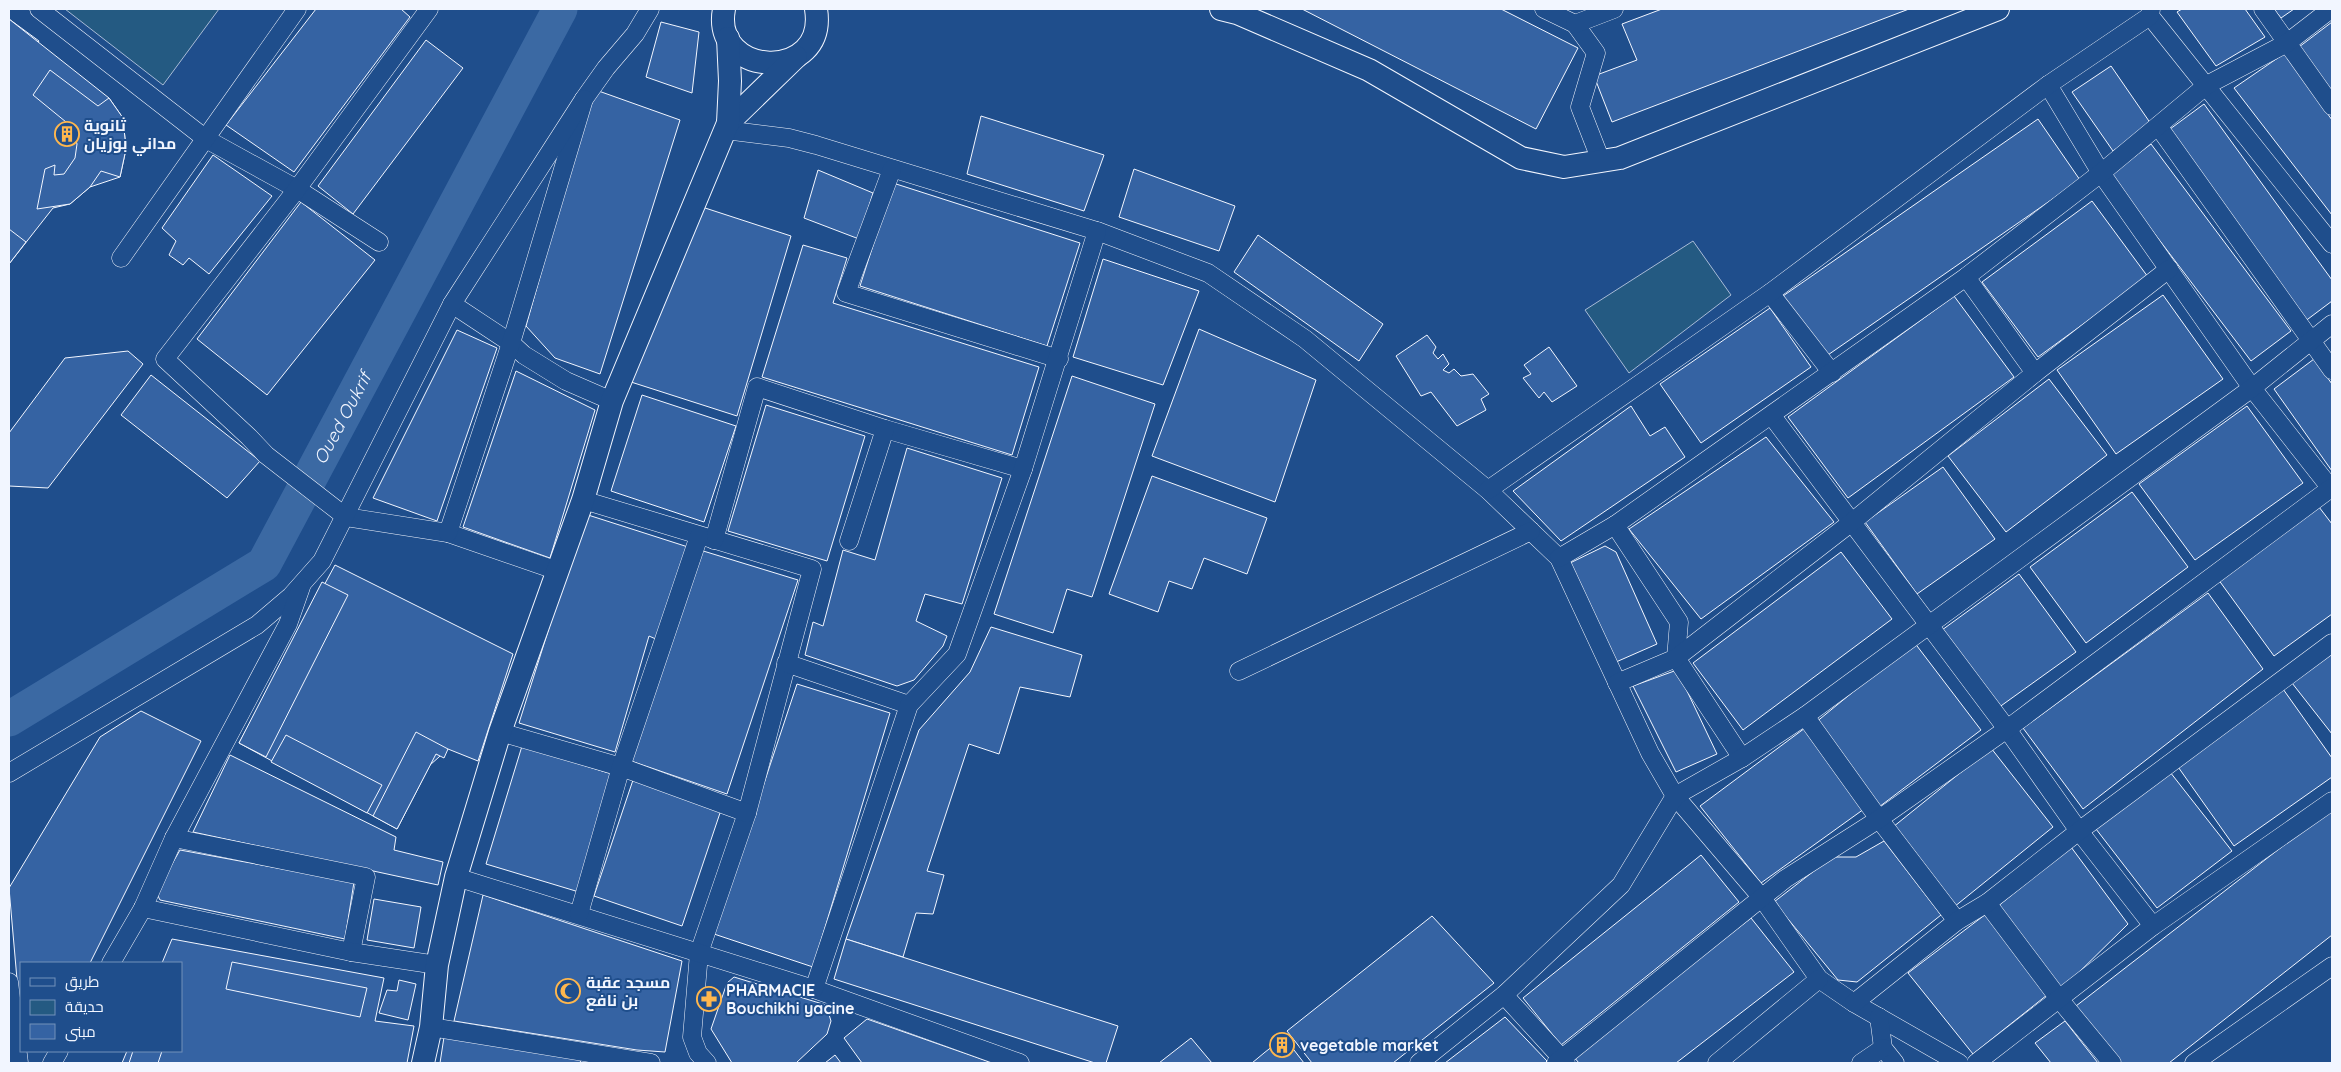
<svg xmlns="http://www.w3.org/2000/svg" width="2341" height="1072" font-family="Quicksand,Cairo,sans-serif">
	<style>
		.green { fill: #245a82; stroke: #a8bbd7 }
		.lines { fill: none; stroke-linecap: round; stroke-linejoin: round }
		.river { stroke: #3b69a3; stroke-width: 35 }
		.building { fill: #3563a3; stroke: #f2f6ff }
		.minor-casing { stroke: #f2f6ff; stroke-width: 19 }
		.tertiary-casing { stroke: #f2f6ff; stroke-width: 24 }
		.minor { stroke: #1f4e8c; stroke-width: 18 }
		.tertiary { stroke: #1f4e8c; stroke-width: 22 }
		.labels { text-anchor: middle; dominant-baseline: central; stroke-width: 4; stroke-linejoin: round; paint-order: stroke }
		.poi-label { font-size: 16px; font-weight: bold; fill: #f2f6ff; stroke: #1f4e8c; text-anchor: start }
		.water-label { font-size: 18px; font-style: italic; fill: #f2f6ff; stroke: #1f4e8c }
	</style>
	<rect width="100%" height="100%" fill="#1f4e8c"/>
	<!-- green -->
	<g class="green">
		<path d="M 65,9 L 219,9 L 163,85 Z"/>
		<path d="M 1693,241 L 1731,295 L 1629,373 L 1585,310 Z"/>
	</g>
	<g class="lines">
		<!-- river -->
		<path class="river" id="s1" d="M 9,719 L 264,564 L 560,9"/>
	</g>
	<!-- building -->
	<g class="building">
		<path d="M 316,9 L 401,9 L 410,17 L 294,172 L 226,125 Z"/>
		<path d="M 1302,9 L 1501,9 L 1578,48 L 1536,129 Z"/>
		<path d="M 1662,9 L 1909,9 L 1612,122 L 1594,76 L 1637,60 L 1622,24 Z"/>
		<path d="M 2182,9 L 2245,9 L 2265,37 L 2216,66 L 2177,12 Z"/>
		<path d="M 2274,9 L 2294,9 L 2281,18 Z"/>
		<path d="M 9,19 L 39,41 L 9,82 Z"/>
		<path d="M 9,19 L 109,98 L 123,118 L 126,149 L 120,177 L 90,187 L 70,204 L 53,208 L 9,264 Z"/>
		<path d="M 661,22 L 699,32 L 692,93 L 646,77 Z"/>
		<path d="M 2332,22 L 2332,92 L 2299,47 Z"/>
		<path d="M 426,40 L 463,68 L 353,214 L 318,186 Z"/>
		<path d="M 2285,53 L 2332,120 L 2332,215 L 2234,88 Z"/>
		<path d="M 2111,66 L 2151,124 L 2113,151 L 2072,92 Z"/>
		<path d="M 50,70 L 98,106 L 109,98 L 123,118 L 126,149 L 120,177 L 101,171 L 90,187 L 70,204 L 37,209 L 45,169 L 55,165 L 54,175 L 64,174 L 75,158 L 77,144 L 73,130 L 66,122 L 33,95 Z"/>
		<path d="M 593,89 L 680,120 L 600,374 L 555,358 L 526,326 Z"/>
		<path d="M 2204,104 L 2332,280 L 2332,301 L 2304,322 L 2166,132 Z"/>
		<path d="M 981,116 L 1104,155 L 1084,211 L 967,174 Z"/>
		<path d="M 2038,119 L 2080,180 L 1825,357 L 1783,296 Z"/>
		<path d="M 2151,144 L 2291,331 L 2251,361 L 2110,175 Z"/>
		<path d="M 213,155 L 272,196 L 209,274 L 189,258 L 183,265 L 169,255 L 176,241 L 162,228 Z"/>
		<path d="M 1134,169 L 1235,206 L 1219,251 L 1119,217 Z"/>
		<path d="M 818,170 L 873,193 L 859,239 L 804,218 Z"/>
		<path d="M 893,183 L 1080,243 L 1047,346 L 860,286 Z"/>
		<path d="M 2092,201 L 2148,277 L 2038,357 L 1982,282 Z"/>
		<path d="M 301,202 L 375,260 L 267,395 L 197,339 Z"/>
		<path d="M 699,206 L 791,236 L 737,416 L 631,382 Z"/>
		<path d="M 9,229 L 26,242 L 9,264 Z"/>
		<path d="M 1258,235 L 1383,324 L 1359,361 L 1234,272 Z"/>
		<path d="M 803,245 L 847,258 L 833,303 L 1039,367 L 1012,455 L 762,377 Z"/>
		<path d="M 1103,259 L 1199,291 L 1163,385 L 1073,357 Z"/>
		<path d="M 2163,295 L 2223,379 L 2116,454 L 2057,370 Z"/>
		<path d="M 1954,296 L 2014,377 L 1848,498 L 1788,417 Z"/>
		<path d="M 1770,308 L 1811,367 L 1701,443 L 1660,384 Z"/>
		<path d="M 1199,329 L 1316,380 L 1275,502 L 1152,456 Z"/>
		<path d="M 457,330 L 497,348 L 437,521 L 373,498 Z"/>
		<path d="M 1427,335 L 1436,347 L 1433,353 L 1438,359 L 1443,354 L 1449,364 L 1443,370 L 1449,373 L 1454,369 L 1461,376 L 1473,374 L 1489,394 L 1481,399 L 1486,410 L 1457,426 L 1431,392 L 1421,396 L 1396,356 Z"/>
		<path d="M 1549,347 L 1577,386 L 1552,402 L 1544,392 L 1539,398 L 1523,378 L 1531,374 L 1524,365 Z"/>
		<path d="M 128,351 L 143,364 L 48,488 L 9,486 L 9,433 L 65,358 Z"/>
		<path d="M 2314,359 L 2332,384 L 2332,471 L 2274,389 Z"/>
		<path d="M 516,371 L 595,410 L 550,558 L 463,527 Z"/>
		<path d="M 151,375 L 260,461 L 227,498 L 121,415 Z"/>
		<path d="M 1072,376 L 1155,404 L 1092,597 L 1067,589 L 1053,633 L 994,614 Z"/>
		<path d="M 2049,379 L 2107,455 L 2006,532 L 1948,456 Z"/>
		<path d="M 642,395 L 736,426 L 704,522 L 611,491 Z"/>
		<path d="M 766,405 L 865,436 L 827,561 L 728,531 Z"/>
		<path d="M 1631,406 L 1650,436 L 1665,427 L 1685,457 L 1561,541 L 1513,491 Z"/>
		<path d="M 2247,406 L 2303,483 L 2195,560 L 2139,484 Z"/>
		<path d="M 1766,437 L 1834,522 L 1701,619 L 1629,529 Z"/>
		<path d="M 907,448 L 1002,478 L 962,604 L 925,594 L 916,621 L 947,636 L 943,646 L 914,680 L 897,686 L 805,655 L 813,622 L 823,626 L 843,550 L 875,560 Z"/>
		<path d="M 1943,467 L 1995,539 L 1917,594 L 1865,522 Z"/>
		<path d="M 1152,476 L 1267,518 L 1247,574 L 1204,558 L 1192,589 L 1169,581 L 1158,612 L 1109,594 Z"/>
		<path d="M 2132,492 L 2188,567 L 2086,643 L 2030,567 Z"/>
		<path d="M 2319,507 L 2332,524 L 2332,614 L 2274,656 L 2218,579 Z"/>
		<path d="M 585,514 L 688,547 L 658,640 L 649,636 L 615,752 L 519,723 Z"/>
		<path d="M 1605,546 L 1616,552 L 1657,644 L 1616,662 L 1568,564 Z"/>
		<path d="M 700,550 L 798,580 L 727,794 L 631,761 Z"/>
		<path d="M 1841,552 L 1892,619 L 1743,730 L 1693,663 Z"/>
		<path d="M 335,565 L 513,654 L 478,761 L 448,749 L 430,765 L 397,829 L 239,743 Z"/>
		<path d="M 2019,574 L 2076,652 L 1998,708 L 1942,630 Z"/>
		<path d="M 322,582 L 348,595 L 266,757 L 239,743 Z"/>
		<path d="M 2208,593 L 2263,669 L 2083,809 L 2023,728 Z"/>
		<path d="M 991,627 L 1082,655 L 1070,697 L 1020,687 L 999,754 L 969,744 L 927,871 L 944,875 L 933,914 L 916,913 L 903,957 L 846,939 L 919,730 L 970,672 Z"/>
		<path d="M 1914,642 L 1981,730 L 1875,810 L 1815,723 Z"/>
		<path d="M 2332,652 L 2332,734 L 2292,683 Z"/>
		<path d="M 1677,670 L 1717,754 L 1676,772 L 1633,686 Z"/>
		<path d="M 797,684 L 890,713 L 813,967 L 714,934 Z"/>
		<path d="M 2283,689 L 2332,758 L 2332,777 L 2234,846 L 2176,764 Z"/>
		<path d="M 141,711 L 201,741 L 90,963 L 21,963 L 21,1025 L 9,888 L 100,737 Z"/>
		<path d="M 1805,728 L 1864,809 L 1761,883 L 1700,806 Z"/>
		<path d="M 416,732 L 448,749 L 444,758 L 436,754 L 397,829 L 373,816 Z"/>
		<path d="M 286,735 L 382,785 L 367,813 L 271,762 Z"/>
		<path d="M 522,746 L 615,775 L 579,892 L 486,864 Z"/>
		<path d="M 1991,748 L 2053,827 L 1954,907 L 1893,827 Z"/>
		<path d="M 230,755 L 396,837 L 394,850 L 443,862 L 438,885 L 193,832 Z"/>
		<path d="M 2170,772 L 2232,851 L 2157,908 L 2096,829 Z"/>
		<path d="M 633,780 L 721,810 L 682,926 L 594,896 Z"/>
		<path d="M 2332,808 L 2332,935 L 2169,1063 L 2119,1063 L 2076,1006 Z"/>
		<path d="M 1884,841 L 1941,915 L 1857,982 L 1838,980 L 1774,902 L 1832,857 L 1856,857 Z"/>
		<path d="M 2071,847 L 2128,924 L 2062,989 L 1998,906 Z"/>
		<path d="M 180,850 L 354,882 L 345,939 L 160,900 L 156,892 Z"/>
		<path d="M 1701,855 L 1739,902 L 1561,1045 L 1523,998 Z"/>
		<path d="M 483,895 L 682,961 L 665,1052 L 637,1050 L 454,1021 Z"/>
		<path d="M 374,899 L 421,907 L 414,948 L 367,940 Z"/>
		<path d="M 1986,914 L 2047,995 L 1973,1054 L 1908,973 Z"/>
		<path d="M 1432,916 L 1494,983 L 1393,1063 L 1312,1063 L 1287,1031 Z"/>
		<path d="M 1751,918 L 1794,972 L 1676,1063 L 1579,1063 L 1573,1056 Z"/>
		<path d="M 172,939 L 384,978 L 375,1021 L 414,1026 L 407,1063 L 122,1063 L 127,1051 L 181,1051 L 181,963 L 162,963 Z"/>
		<path d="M 846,939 L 1118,1026 L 1106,1063 L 1095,1063 L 834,979 Z"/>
		<path d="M 232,962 L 367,988 L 360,1017 L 226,989 Z"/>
		<path d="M 734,977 L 826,1005 L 831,1021 L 827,1034 L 796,1063 L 732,1063 L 711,1029 L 727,983 Z"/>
		<path d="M 399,980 L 416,984 L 408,1020 L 379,1013 L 387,990 L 397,991 Z"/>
		<path d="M 1505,1017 L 1547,1061 L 1545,1063 L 1445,1063 Z"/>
		<path d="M 867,1019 L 964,1053 L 992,1063 L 862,1063 L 844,1038 Z"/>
		<path d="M 2065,1021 L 2098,1063 L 2051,1063 L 2035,1043 Z"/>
		<path d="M 444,1037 L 581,1059 L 580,1063 L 440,1063 Z"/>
		<path d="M 1284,1037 L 1304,1063 L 1252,1063 L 1264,1053 Z"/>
		<path d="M 1191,1038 L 1212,1063 L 1159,1063 Z"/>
		<path d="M 133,1051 L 162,1051 L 158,1063 L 129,1063 Z"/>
		<path d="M 835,1055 L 841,1063 L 825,1063 Z"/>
	</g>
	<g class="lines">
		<defs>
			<g id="minor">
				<path d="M 39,9 L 206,139 L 297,189 L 379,242"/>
				<path d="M 429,9 L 297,189 L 165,359 L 249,437 L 266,455 L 346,517 L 448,533 L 558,571"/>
				<path d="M 1544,9 L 1575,24 L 1596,53 L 1580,107 L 1601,161"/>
				<path d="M 2151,9 L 2150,16 L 2332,244"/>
				<path d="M 2263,9 L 2332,106"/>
				<path d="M 1575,24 L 1614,9"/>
				<path d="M 2048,85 L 2101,173 L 2252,388 L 2332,490"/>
				<path d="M 2158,126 L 2332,370"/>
				<path d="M 725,130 L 789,138 L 816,145 L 1097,231 L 1208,273 L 1305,339 L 1488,490 L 1559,558 L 1650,753 L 1675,796 L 1762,898 L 1819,979 L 1854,1003 L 1959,1063"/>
				<path d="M 892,169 L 846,293 L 1059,359"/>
				<path d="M 121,258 L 297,9"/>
				<path d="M 1966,277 L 2035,373"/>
				<path d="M 1770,293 L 1832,373"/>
				<path d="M 452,304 L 511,343 L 524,355 L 566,381 L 612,401"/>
				<path d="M 1772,416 L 2007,729 L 2079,831 L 2153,926"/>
				<path d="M 1488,490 L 1770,293 L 2048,85 L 2150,16"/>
				<path d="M 583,500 L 812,569 L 747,813 L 699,953 L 692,1037 L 698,1053 L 707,1063"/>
				<path d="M 1615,525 L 1679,622 L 1676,658 L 1742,758"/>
				<path d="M 448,533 L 511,343 L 584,99 L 606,68 L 635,34 L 650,9"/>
				<path d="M 714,540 L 757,387 L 885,429 L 1023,469"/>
				<path d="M 849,541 L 885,429"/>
				<path d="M 1559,558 L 1615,525 L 1966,277 L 2101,173 L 2207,85 L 2287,43 L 2331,9"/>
				<path d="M 786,663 L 909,705"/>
				<path d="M 1239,671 L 1531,531"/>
				<path d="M 1617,683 L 1676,658 L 1852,522 L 2035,373 L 2169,269"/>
				<path d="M 1805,716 L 1879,819 L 1957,921"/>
				<path d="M 500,732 L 621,767 L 747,813"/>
				<path d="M 9,773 L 257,625 L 291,596 L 322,561 L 452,304 L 584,99"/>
				<path d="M 174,838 L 366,877 L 351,952"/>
				<path d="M 456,877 L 814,989 L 1020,1063"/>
				<path d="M 1987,903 L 2060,1000 L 2112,1063"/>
				<path d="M 143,908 L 351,952 L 437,965"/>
				<path d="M 579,914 L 621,767 L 699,536"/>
				<path d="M 111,963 L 143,908 L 174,838 L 288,624 L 301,587"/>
				<path d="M 9,982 L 19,1063"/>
				<path d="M 814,989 L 909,705 L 957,654 L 1023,469 L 1097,231"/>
				<path d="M 1504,995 L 1566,1063"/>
				<path d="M 1854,1003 L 1957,921 L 1987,903 L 2079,831 L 2332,643"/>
				<path d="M 1879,1017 L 1883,1048 L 1895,1063"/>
				<path d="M 431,1027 L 651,1063"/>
				<path d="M 52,1063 L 59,1051"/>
				<path d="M 1419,1063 L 1504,995 L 1621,885 L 1675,796 L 1742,758 L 1805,716 L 2252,388 L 2332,324"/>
				<path d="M 1556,1063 L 1785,879 L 1879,819 L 2007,729 L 2331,488"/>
				<path d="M 1717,1063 L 1819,979"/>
				<path d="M 1861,1063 L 1883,1048"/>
				<path d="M 1976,1063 L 2153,926 L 2332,801"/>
				<path d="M 2194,1063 L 2332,966"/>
			</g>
			<g id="tertiary">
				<path d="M 724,9 C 711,78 828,83 816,9"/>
				<path d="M 1221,9 L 1237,13 L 1369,70 L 1521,158 L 1564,167 L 1620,158 L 1998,9"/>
				<path d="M 728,123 L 796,57"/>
				<path d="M 423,1063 L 431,1027 L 437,965 L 456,877 L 500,732 L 583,500 L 612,401 L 728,123 L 730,81 L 728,38"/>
			</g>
		</defs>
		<!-- minor casing -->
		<use href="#minor" class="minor-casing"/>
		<!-- tertiary casing -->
		<use href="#tertiary" class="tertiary-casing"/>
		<!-- minor -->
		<use href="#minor" class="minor"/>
		<!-- tertiary -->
		<use href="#tertiary" class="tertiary"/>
	</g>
	<!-- icons -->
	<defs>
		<symbol id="building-ring" viewBox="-11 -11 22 22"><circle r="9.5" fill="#1f4e8c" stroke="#ffb74d" stroke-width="1.5"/><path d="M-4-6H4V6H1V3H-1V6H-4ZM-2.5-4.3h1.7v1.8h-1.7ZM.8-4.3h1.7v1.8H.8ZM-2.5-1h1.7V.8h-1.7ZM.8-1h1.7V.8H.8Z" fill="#ffb74d"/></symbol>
		<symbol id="mosque-ring" viewBox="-11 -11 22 22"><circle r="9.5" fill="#1f4e8c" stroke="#ffb74d" stroke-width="1.5"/><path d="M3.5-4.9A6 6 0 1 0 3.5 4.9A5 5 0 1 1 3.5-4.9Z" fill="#ffb74d"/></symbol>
		<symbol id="pharmacy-ring" viewBox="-11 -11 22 22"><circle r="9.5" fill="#1f4e8c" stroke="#ffb74d" stroke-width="1.5"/><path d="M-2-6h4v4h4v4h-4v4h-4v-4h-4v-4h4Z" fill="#ffb74d"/></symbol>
	</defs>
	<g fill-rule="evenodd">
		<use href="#building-ring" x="53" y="120" width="28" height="28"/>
		<use href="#mosque-ring" x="554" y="977" width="28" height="28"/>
		<use href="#pharmacy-ring" x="695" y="985" width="28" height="28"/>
		<use href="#building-ring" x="1268" y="1031" width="28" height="28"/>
	</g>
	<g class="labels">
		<!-- poi labels -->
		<g class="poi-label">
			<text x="84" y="125">ثانوية<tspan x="84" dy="18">مداني بوزيان</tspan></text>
			<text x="586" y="982">مسجد عقبة<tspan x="586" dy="18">بن نافع</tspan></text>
			<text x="726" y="990">PHARMACIE<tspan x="726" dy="18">Bouchikhi yacine</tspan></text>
			<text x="1300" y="1045">vegetable market</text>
		</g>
		<!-- water labels -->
		<g class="water-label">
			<text stroke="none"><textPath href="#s1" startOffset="464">Oued Oukrif</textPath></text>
		</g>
	</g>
	<!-- border -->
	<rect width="2341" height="1072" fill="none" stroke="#f2f6ff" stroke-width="20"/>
	<!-- legend -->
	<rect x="20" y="962" width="162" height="90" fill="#1f4e8c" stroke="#7391ba"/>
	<rect x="30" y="978" width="25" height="8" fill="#1f4e8c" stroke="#7391ba"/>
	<text x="65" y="987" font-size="15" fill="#f2f6ff">طريق</text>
	<rect x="30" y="1000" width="25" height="15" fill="#245a82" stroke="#7391ba"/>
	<text x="65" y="1012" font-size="15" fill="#f2f6ff">حديقة</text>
	<rect x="30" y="1024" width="25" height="15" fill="#3563a3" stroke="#7391ba"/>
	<text x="65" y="1037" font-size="15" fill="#f2f6ff">مبنى</text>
</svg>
